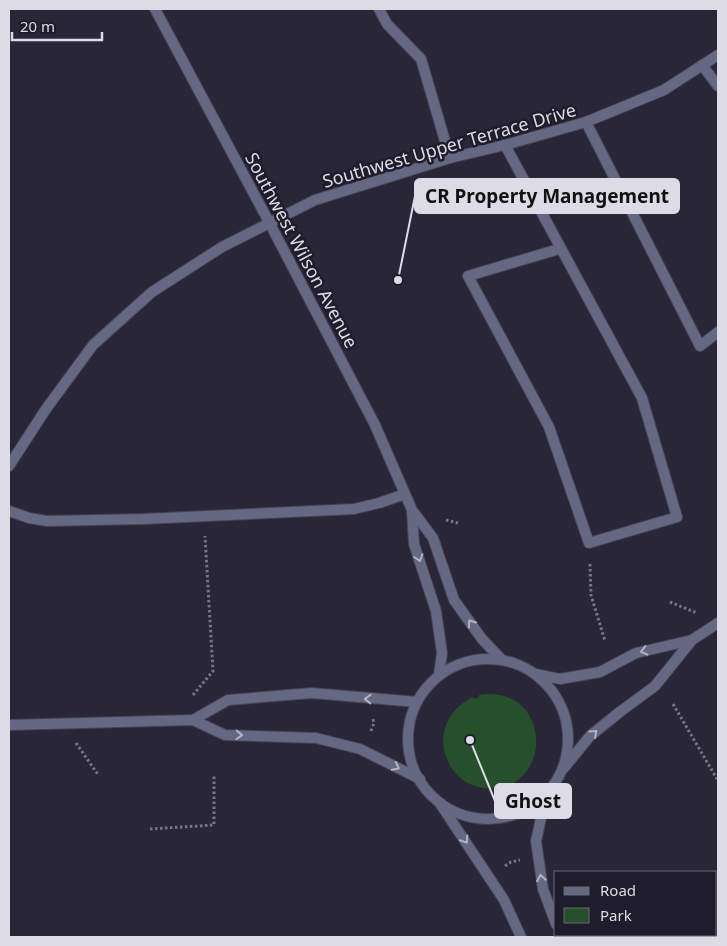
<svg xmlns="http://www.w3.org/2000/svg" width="727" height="946" font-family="'Noto Sans',sans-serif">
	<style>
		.green { fill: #264f2c }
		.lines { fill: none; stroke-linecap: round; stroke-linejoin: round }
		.service-casing { stroke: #464353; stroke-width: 12 }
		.minor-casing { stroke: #464353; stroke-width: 12 }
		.tertiary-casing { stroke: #464353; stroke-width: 12 }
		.path { stroke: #777583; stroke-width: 3; stroke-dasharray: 2.5 2.5; stroke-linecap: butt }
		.service { stroke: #656882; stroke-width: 10 }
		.minor { stroke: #656882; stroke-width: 10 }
		.tertiary { stroke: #656882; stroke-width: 10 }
		.oneway { stroke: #b2b3c3 }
		.labels { text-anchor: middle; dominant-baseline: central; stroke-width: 5; stroke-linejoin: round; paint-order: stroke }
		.street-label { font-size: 18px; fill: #dcdbe6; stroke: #1f1d2c }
		.leader { fill: none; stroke: #dcdbe6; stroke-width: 2 }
		.callout-dot { fill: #dcdbe6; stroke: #1f1d2c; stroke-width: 2 }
		.callout { fill: #dcdbe6; stroke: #dcdbe6; stroke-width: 2 }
		.callout-label { font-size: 19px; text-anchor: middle; font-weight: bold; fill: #111 }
	</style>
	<rect width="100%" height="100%" fill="#292637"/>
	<!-- green -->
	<path class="green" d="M 487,694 C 554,692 552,794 485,788 C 471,787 458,779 451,767 C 434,740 446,710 473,697 L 474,699 L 479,697 L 479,695 Z"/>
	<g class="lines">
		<defs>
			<g id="service">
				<path d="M 379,9 L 387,24 L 421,59 L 450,158"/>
				<path d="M 702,65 L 718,86"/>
				<path d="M 586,122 L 700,346 L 718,332"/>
				<path d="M 505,145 L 642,398 L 677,517 L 589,543 L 549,427 L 468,276 L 559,249"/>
				<path d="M 9,511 L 29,518 L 47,521 L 143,519 L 354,509 L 379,503 L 405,494"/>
			</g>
			<g id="minor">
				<path d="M 155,9 L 269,222 L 375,425 L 412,510 L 433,538 L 454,600 L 482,639 L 502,660"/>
				<path d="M 9,466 L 46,409 L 93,345 L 152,292 L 222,247 L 315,200 L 450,158 L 505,145 L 586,122 L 664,90 L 718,55"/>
				<path d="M 412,511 L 414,544 L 436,611 L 442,653 L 439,675"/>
			</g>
			<g id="tertiary">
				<circle cx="488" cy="739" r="80"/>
				<path d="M 536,674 L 560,679 L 600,672 L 636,653 L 692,640 L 718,623"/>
				<path d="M 193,720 L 228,700 L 312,693 L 417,702"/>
				<path d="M 9,725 L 193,720 L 225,735 L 316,738 L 360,749 L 420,779"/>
				<path d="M 564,768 L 590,736 L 621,711 L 655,686 L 692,640"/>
				<path d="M 546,795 L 536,841 L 543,889 L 556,924"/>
				<path d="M 441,805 L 504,900 L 521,937"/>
				<path d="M 560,935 L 560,937"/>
			</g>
		</defs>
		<!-- service casing -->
		<use href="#service" class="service-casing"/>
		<!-- minor casing -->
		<use href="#minor" class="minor-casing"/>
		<!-- tertiary casing -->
		<use href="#tertiary" class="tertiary-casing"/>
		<!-- path -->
		<g class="path">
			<path d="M 446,520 L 458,523"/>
			<path d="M 590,564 L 591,595 L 605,641"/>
			<path d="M 670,602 L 697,613"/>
			<path d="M 193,695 L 213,671 L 205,536"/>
			<path d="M 673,704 L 717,779"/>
			<path d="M 371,731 L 374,723 L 373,719"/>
			<path d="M 76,743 L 99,776"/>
			<path d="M 150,829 L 214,825 L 214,775"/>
			<path d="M 505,866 L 511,862 L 520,860"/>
		</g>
		<!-- service -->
		<use href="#service" class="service"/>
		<!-- minor -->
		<use href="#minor" class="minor"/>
		<!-- tertiary -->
		<use href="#tertiary" class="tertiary"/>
	</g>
	<!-- one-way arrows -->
	<defs><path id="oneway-chevron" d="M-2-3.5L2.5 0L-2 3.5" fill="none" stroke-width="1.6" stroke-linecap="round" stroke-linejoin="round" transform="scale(1.25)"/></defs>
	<g class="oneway">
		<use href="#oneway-chevron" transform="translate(419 558) rotate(72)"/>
		<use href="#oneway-chevron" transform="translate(471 623) rotate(-125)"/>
		<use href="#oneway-chevron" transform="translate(644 651) rotate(166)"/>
		<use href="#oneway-chevron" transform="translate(368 699) rotate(-178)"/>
		<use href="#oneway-chevron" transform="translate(594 733) rotate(-42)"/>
		<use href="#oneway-chevron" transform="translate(239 735) rotate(2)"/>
		<use href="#oneway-chevron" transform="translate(396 767) rotate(27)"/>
		<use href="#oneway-chevron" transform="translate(465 840) rotate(57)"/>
		<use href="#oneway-chevron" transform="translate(541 878) rotate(-99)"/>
	</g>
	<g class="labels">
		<!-- street labels -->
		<g class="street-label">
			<text transform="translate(449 145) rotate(-16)">Southwest Upper Terrace Drive</text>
			<text transform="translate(302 250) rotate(62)">Southwest Wilson Avenue</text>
		</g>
	</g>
	<!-- callouts -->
	<path class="leader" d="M398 280L415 196M470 740L495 801"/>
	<g class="callout-dot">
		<circle cx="398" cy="280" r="5"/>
		<circle cx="470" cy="740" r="5"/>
	</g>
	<g class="callout">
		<rect x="415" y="179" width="264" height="34" rx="5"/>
		<rect x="495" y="784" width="76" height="34" rx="5"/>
	</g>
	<g class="callout-label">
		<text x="547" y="203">CR Property Management</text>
		<text x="533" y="808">Ghost</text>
	</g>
	<!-- border -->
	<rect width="727" height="946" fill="none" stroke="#dcdbe6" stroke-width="20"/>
	<!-- legend -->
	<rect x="554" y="871" width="162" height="65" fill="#1f1d2c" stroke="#6b6976"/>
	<rect x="564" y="887" width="25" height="8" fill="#656882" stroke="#6b6976"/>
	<text x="600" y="896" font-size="15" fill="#dcdbe6">Road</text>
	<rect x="564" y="908" width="25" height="15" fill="#264f2c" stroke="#6b6976"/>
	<text x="600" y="921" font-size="15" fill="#dcdbe6">Park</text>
	<!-- scale -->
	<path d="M12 32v8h90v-8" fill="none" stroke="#dcdbe6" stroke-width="2.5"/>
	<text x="20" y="32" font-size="15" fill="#dcdbe6" stroke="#1f1d2c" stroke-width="4" paint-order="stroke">20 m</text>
</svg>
